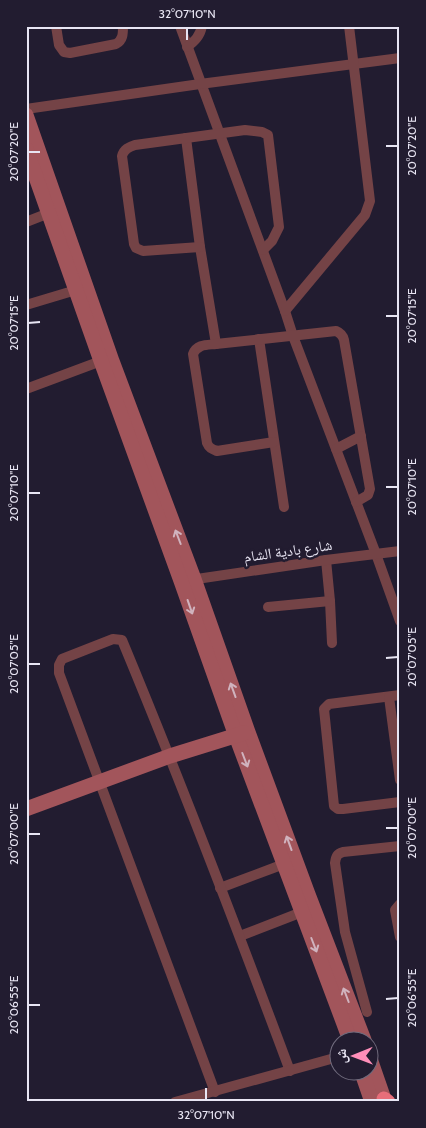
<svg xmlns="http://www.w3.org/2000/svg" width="426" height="1128" font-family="Cabin,'Noto Naskh Arabic',sans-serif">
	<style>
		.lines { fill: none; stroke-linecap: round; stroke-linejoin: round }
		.street { stroke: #744346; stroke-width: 10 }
		.secondary { stroke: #a2555b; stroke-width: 15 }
		.highway { stroke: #e76e7a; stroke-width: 15 }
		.oneway { stroke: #d0b3be }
		.ticks { fill: none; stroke: #e8e5f3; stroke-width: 2 }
		.labels { text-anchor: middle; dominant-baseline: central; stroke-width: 5; stroke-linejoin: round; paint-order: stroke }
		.street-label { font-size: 15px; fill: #e8e5f3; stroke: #221c30 }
		.neatline { fill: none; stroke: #e8e5f3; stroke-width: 2 }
		.ticks-label { font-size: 12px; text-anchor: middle; fill: #e8e5f3 }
	</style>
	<rect width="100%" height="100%" fill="#221c30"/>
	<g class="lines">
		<!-- street -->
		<g class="street">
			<path d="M 56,26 L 59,45 L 64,52 L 70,53 L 116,44 C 123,40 123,34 123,26"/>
			<path d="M 180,26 L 285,311 L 293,336 L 376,554 L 400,621"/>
			<path d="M 187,47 C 195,41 200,36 202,26"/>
			<path d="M 26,109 L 200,84 L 400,58"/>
			<path d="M 186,138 L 200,247 L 216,344"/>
			<path d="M 26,222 L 49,213"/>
			<path d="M 200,247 L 143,251 L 136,248 L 134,244 L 122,156 C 124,149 129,147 135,145 L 245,130 L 262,132 L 268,135 L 279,227 L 272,241 L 263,250"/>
			<path d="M 26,305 L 76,290"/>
			<path d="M 285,311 L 365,215 L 370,201 L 349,26"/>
			<path d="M 259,339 L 284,507"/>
			<path d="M 26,389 L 101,361"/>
			<path d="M 274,442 L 217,451 C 212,449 209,448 207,443 L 193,354 C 197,344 207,345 216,344 L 336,331 C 341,333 343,336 344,340 L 370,489 L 368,495 L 356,502"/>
			<path d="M 336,449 L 361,436"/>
			<path d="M 326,560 L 330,601 L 332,643"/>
			<path d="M 190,580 L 326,560 L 400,551"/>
			<path d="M 268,607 L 330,601"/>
			<path d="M 400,695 L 329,704 L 324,709 L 334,806 L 338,809 L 343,809 L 400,802"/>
			<path d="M 389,697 L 400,780"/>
			<path d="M 220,888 L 284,864"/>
			<path d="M 400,904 L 395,910 L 400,937"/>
			<path d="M 240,936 L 302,912"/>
			<path d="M 367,1012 L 345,932 L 335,863 C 336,856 337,854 343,852 L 400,846"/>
			<path d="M 215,1092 L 59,673 L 59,665 L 62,659 L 113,639 L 122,640 C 181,782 236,926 290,1071"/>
			<path d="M 175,1102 L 338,1057"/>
		</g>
		<!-- secondary -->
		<g class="secondary">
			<path d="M 26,115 L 112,361 L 194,579 L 248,732 L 308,894 L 364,1040"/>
			<path d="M 26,149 L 101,361 L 181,581 L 236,736 L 350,1040"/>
			<path d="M 26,809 L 170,756 L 244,733"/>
			<path d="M 368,1053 L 385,1102"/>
			<path d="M 361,1070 L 372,1102"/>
		</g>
		<!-- highway -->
		<path class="highway" d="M 384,1099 L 388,1102"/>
	</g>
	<!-- one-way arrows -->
	<defs><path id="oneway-shaft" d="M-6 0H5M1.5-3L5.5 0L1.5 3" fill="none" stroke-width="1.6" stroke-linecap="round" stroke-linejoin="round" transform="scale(1.25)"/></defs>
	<g class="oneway">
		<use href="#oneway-shaft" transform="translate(178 537) rotate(-111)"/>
		<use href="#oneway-shaft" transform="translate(190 607) rotate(71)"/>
		<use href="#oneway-shaft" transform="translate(233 690) rotate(-110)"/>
		<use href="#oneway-shaft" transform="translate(245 760) rotate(69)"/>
		<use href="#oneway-shaft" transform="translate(289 843) rotate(-110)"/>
		<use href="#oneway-shaft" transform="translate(314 945) rotate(69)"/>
		<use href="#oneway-shaft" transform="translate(346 995) rotate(-111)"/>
	</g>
	<!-- ticks -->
	<path class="ticks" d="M 187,28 L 187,40M 386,146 L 398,146M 28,152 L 40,152M 386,316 L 398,316M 28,323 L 40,322M 386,487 L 398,487M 28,493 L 40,493M 386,658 L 398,657M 28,664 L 40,664M 386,828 L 398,828M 28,834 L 40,834M 386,999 L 398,998M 28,1005 L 40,1005M 206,1088 L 206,1100"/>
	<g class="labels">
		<!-- street labels -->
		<g class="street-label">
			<text transform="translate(288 551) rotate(-8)">شارع بادية الشام</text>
		</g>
	</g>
	<!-- border -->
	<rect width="426" height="1128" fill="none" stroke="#221c30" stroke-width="55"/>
	<!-- north arrow -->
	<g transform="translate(354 1056) rotate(269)"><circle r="24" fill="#221c30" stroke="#716c7e"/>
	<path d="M0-4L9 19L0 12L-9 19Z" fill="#ff8eb9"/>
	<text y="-8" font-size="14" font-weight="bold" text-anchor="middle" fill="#e8e5f3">ش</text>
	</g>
	<rect x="28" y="28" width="370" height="1072" class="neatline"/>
	<g class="ticks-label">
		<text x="187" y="18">32°07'10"N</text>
		<text transform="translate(412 146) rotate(-90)" y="4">20°07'20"E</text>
		<text transform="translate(14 152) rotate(-90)" y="4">20°07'20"E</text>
		<text transform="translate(412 316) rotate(-90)" y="4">20°07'15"E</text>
		<text transform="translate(14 323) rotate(-90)" y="4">20°07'15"E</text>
		<text transform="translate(412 487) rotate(-90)" y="4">20°07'10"E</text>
		<text transform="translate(14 493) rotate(-90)" y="4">20°07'10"E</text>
		<text transform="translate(412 657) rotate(-90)" y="4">20°07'05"E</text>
		<text transform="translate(14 664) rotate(-90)" y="4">20°07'05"E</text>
		<text transform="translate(412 828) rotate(-90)" y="4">20°07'00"E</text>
		<text transform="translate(14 834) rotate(-90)" y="4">20°07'00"E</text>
		<text transform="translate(412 998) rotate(-90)" y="4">20°06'55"E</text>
		<text transform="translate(14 1005) rotate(-90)" y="4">20°06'55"E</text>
		<text x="206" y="1119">32°07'10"N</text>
	</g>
</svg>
